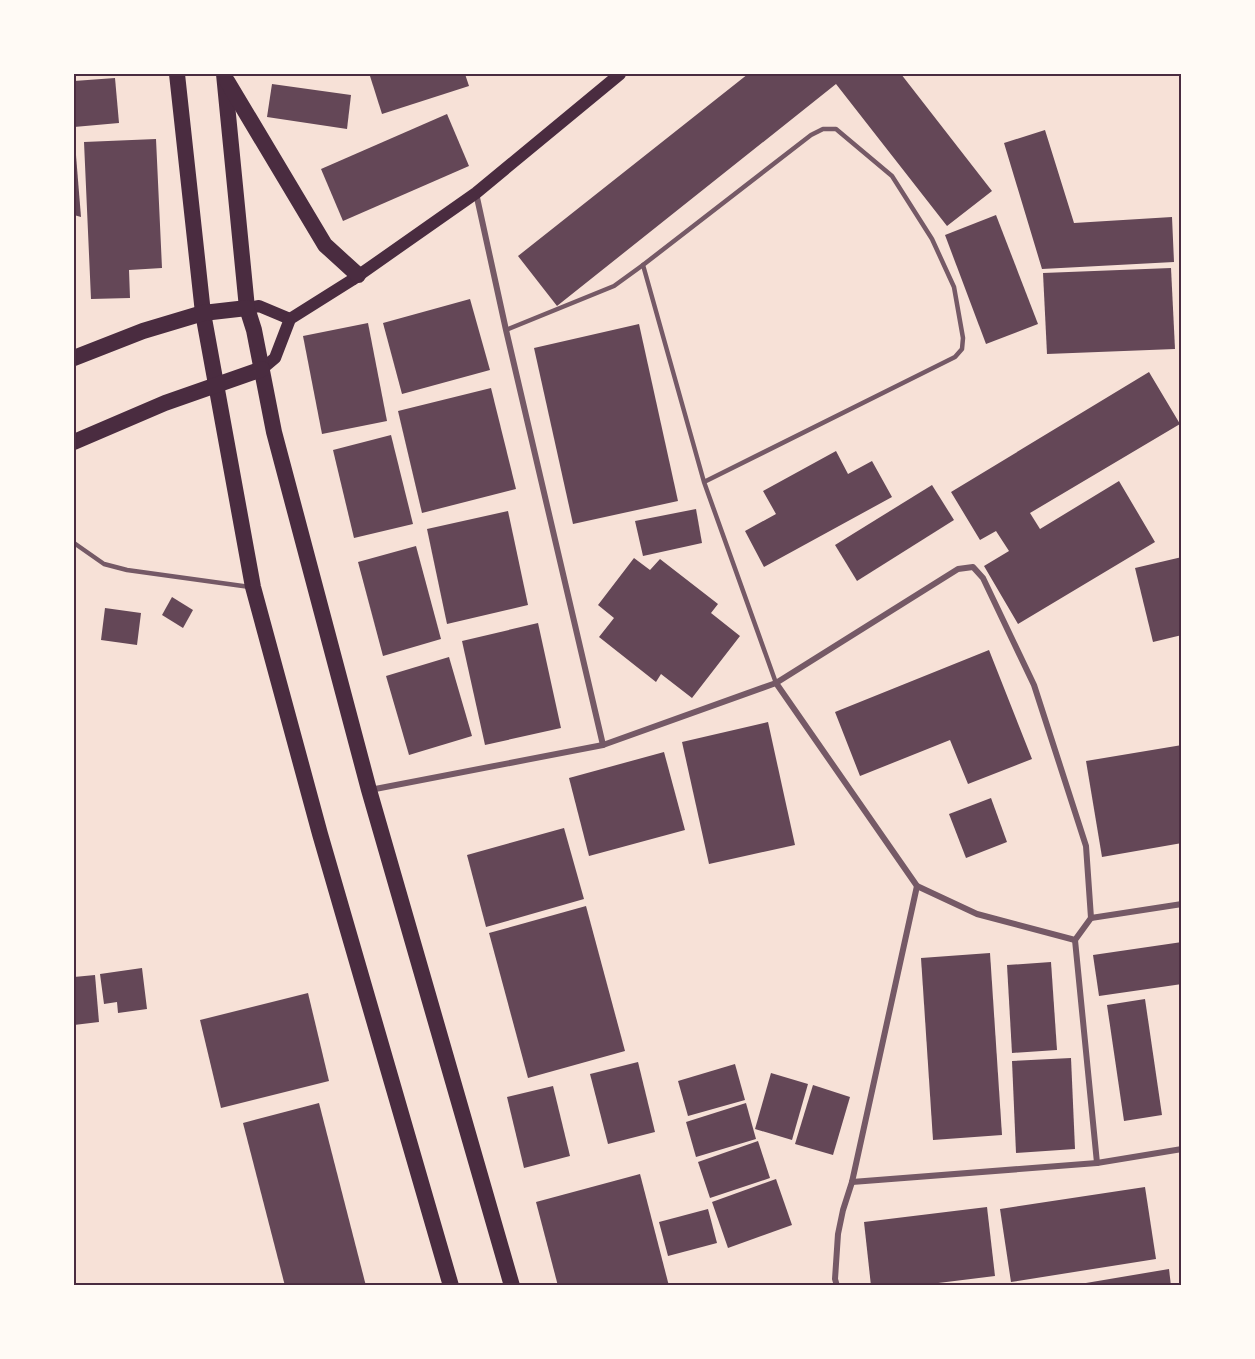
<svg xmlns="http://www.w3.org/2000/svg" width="1255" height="1359" font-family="Karla,sans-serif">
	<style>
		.building { fill: #644757 }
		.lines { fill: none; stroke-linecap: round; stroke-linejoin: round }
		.service { stroke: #755966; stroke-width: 4.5 }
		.minor { stroke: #755966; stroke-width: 6 }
		.secondary { stroke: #4a2c40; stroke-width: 12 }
		.trunk { stroke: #4a2c40; stroke-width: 16 }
		.neatline { fill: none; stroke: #4a2c40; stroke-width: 2 }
	</style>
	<rect width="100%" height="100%" fill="#f7e1d7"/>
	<!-- building -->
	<g class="building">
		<path d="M 378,74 L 465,74 L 469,86 L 382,114 L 370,76 Z"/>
		<path d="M 748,74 L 901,74 L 992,191 L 947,226 L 836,84 L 557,306 L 518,256 Z"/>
		<path d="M 115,78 L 119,123 L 74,127 L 74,81 Z"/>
		<path d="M 272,84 L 351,95 L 347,129 L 267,117 Z"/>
		<path d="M 447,114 L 469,166 L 343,221 L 321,169 Z"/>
		<path d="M 1045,130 L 1074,223 L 1172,217 L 1174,262 L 1042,269 L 1004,143 Z"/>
		<path d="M 156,139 L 162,268 L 129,270 L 130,298 L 91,299 L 84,142 Z"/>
		<path d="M 74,143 L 75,143 L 81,217 L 74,215 Z"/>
		<path d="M 996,215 L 1038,324 L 986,344 L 945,235 Z"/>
		<path d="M 1171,268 L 1175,349 L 1047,354 L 1043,273 Z"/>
		<path d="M 470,299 L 490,370 L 402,394 L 383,323 Z"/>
		<path d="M 368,323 L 387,421 L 322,434 L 303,336 Z"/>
		<path d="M 639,324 L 678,501 L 573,524 L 534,348 Z"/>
		<path d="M 1149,372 L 1180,424 L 1030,513 L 1040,529 L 1119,481 L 1155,542 L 1018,624 L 984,566 L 1009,551 L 996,531 L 980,540 L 951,492 Z"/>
		<path d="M 491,388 L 516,489 L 422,513 L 398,411 Z"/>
		<path d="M 391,435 L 413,524 L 354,538 L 333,450 Z"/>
		<path d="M 836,451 L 848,474 L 872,461 L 892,497 L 764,567 L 745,531 L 776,514 L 763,491 Z"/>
		<path d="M 932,485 L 954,520 L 857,581 L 835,545 Z"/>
		<path d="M 696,509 L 702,543 L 643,556 L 635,521 Z"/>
		<path d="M 508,511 L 528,605 L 447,624 L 427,529 Z"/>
		<path d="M 416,546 L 441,639 L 383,656 L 358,562 Z"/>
		<path d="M 1182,557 L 1182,635 L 1153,642 L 1135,568 Z"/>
		<path d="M 634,558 L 650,570 L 660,559 L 718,604 L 711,613 L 740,636 L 692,698 L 661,674 L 656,682 L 599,637 L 614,618 L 598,605 Z"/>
		<path d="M 172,597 L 193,610 L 183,628 L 162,615 Z"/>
		<path d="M 105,608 L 141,613 L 137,645 L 101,640 Z"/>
		<path d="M 538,623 L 561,728 L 485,745 L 462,641 Z"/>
		<path d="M 989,650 L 1032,759 L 968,784 L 950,740 L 860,776 L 835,712 Z"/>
		<path d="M 449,657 L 472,736 L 409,755 L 386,676 Z"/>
		<path d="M 768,722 L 795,845 L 709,864 L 682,742 Z"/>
		<path d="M 1182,745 L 1182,843 L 1102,857 L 1086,761 Z"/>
		<path d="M 664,752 L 685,830 L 589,856 L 569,778 Z"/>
		<path d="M 991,798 L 1007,842 L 966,858 L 949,814 Z"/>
		<path d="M 564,828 L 584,899 L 486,927 L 467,855 Z"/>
		<path d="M 586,906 L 625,1051 L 528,1078 L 489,933 Z"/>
		<path d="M 1182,942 L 1182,984 L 1099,996 L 1093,955 Z"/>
		<path d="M 990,953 L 1002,1135 L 933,1140 L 921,958 Z"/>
		<path d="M 1051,962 L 1057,1050 L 1012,1053 L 1007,965 Z"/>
		<path d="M 142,968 L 147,1009 L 118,1013 L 117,1002 L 104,1004 L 100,974 Z"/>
		<path d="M 95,975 L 99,1022 L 74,1025 L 74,977 Z"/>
		<path d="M 308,993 L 329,1081 L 221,1108 L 200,1020 Z"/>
		<path d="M 1145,999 L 1162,1115 L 1124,1121 L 1107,1005 Z"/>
		<path d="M 1071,1058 L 1075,1149 L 1016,1153 L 1012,1061 Z"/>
		<path d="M 638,1062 L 655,1132 L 608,1144 L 590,1074 Z"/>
		<path d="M 735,1064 L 745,1100 L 688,1116 L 678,1081 Z"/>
		<path d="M 771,1073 L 808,1084 L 792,1140 L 755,1129 Z"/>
		<path d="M 813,1085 L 850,1097 L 833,1155 L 795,1144 Z"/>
		<path d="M 553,1086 L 570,1156 L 524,1168 L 507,1097 Z"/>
		<path d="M 319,1103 L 366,1286 L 285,1286 L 243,1123 Z"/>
		<path d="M 746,1103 L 756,1139 L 696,1157 L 686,1122 Z"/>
		<path d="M 758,1141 L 770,1178 L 710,1198 L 698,1162 Z"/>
		<path d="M 640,1174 L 669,1286 L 558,1286 L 536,1202 Z"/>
		<path d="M 776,1179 L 792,1225 L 728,1248 L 712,1202 Z"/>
		<path d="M 1145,1187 L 1156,1259 L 1011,1282 L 1000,1209 Z"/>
		<path d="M 987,1207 L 995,1276 L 914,1286 L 871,1286 L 864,1222 Z"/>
		<path d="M 708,1209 L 717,1243 L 668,1256 L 659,1222 Z"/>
		<path d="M 1169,1269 L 1171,1286 L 1080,1286 L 1080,1284 Z"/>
	</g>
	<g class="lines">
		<!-- service -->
		<g class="service">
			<path d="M 506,330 L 614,286 L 643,265"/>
			<path d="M 704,482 L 955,357 L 962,349 L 963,338 L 954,287 L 932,239 L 892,176 L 836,129 L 823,129 L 811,135 L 643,265 L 704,482 L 776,683"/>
			<path d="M 74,543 L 104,564 L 127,570 L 250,587"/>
		</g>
		<!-- minor -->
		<g class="minor">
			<path d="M 476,193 L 506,330 L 603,745"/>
			<path d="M 776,683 L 917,886 L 977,914 L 1075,940 L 1091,918 L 1182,904"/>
			<path d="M 370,790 L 603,745 L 776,683 L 958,569 L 973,567 L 983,578 L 1034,685 L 1086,846 L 1091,918"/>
			<path d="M 1075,940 L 1097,1163"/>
			<path d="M 852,1182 L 1097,1163 L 1182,1149"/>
			<path d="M 837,1286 L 835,1279 L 838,1234 L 843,1210 L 852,1182 L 917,886"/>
		</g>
		<!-- secondary -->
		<g class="secondary">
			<path d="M 247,308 L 259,306 L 290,319"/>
			<path d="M 262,369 L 275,358 L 290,319 L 352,280 L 476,193 L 620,74"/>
		</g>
		<!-- trunk -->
		<g class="trunk">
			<path d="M 177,74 L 203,313 L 253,587 L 320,834 L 451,1286"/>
			<path d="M 224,74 L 247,308 L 254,330 L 274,432 L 369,790 L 512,1286"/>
			<path d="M 227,81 L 325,245 L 358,275"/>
			<path d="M 74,358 L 143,331 L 203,313 L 247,308"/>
			<path d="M 74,442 L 165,403 L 262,369"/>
		</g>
	</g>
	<!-- border -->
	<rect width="1255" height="1359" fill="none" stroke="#fffaf5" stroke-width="150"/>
	<rect x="75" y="75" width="1105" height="1209" class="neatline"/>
</svg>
